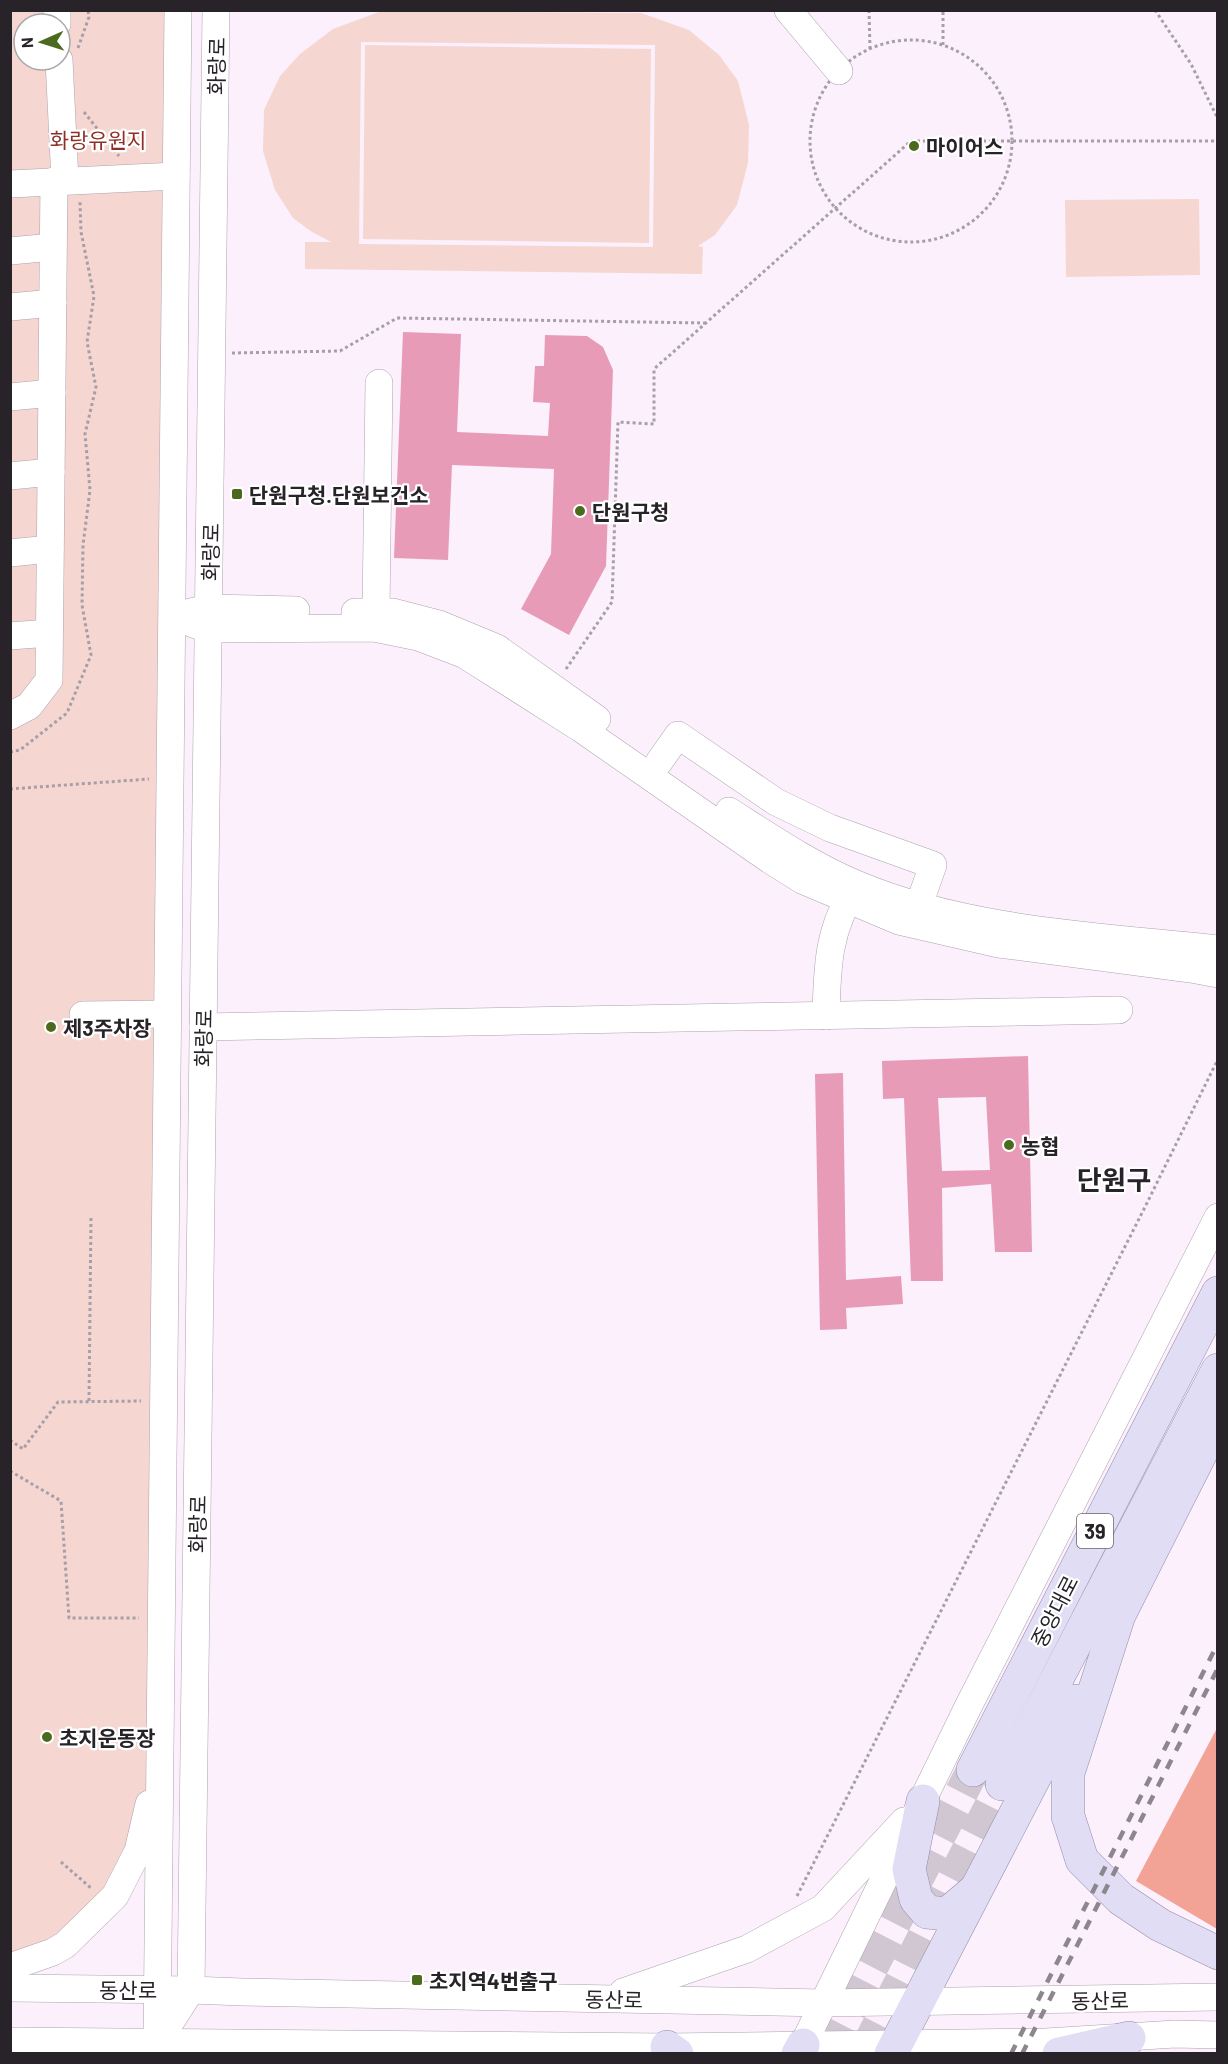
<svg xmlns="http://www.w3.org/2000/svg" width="1228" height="2064" font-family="Barlow,'Noto Sans KR',sans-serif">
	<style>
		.green { fill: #f5d6d1; fill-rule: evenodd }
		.forest { fill: #f2a396 }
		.building { fill: #e79bb7; fill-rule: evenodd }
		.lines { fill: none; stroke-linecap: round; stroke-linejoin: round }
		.major-tunnel { stroke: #d1c7d2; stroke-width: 33; stroke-dasharray: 33 16; stroke-linecap: butt }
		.minor-casing { stroke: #ada2ae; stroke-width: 28 }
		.major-casing { stroke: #928ea9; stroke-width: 34 }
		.path { stroke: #a79fa8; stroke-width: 3; stroke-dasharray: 3 3; stroke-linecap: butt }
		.minor { stroke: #fff; stroke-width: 27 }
		.major { stroke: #e0ddf5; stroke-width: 33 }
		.rail { stroke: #8d868e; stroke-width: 4.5; stroke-dasharray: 10 10; stroke-linecap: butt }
		.poi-dot { fill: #4c6a1e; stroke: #fff; stroke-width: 2 }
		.labels { text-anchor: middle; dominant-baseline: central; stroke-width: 4.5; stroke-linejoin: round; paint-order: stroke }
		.shield { fill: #fff; stroke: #686568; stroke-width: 1.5 }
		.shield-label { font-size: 20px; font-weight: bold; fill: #272328 }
		.street-label { font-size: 21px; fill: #272328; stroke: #fff }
		.park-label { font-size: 21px; fill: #8d3128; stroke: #fff }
		.poi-label { font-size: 21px; font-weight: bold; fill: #272328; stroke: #fff; text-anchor: start }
		.district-label { font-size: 27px; font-weight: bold; fill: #272328; stroke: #fff }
	</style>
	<rect width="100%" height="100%" fill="#fbf0fc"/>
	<!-- green -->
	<g class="green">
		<path d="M 11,11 L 188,11 L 160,1741 L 131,1843 L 116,1876 L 68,1930 L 11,1958 ZM 24,24 L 60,24 L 60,60 L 24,60 Z"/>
		<path d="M 402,11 L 641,13 L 689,30 L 719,55 L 738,81 L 749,125 L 748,163 L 737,205 L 715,235 L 698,246 L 703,247 L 702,274 L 305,269 L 305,242 L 331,242 L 312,232 L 293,218 L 275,190 L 263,151 L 264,110 L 280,76 L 300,54 L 333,29 L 379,12 ZM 361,42 L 655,45 L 653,247 L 359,244 Z"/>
		<path d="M 365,45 L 651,49 L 649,243 L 363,239 Z"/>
		<path d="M 1199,199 L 1200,275 L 1066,277 L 1065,200 Z"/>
	</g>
	<!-- forest -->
	<path class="forest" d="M 1217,1728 L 1218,1929 L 1217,1929 L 1136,1881 Z"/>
	<!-- building -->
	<g class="building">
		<path d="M 403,332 L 461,334 L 457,432 L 548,436 L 550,403 L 533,402 L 535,366 L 544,366 L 545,335 L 587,336 L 603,347 L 613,370 L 606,566 L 569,635 L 521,609 L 551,554 L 554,469 L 452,465 L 448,560 L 394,558 Z"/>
		<path d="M 1028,1056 L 1032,1252 L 995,1252 L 991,1184 L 942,1188 L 943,1281 L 911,1281 L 904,1098 L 883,1099 L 882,1061 ZM 986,1097 L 990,1170 L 942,1171 L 938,1098 Z"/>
		<path d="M 843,1073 L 846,1280 L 901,1276 L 903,1304 L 846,1308 L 847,1329 L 820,1330 L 815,1074 Z"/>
	</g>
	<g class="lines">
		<!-- major-tunnel -->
		<g class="major-tunnel">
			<path d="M 827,2054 L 973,1770"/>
			<path d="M 864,2054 L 1002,1784"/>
		</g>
		<defs>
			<g id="minor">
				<path d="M 57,10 L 57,24"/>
				<path d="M 788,10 L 839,71"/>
				<path d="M 59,60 L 65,181"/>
				<path d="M 10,184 L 176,176"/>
				<path d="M 10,251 L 53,247"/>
				<path d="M 10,307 L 53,303"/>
				<path d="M 10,397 L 52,393"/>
				<path d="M 10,476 L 51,472"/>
				<path d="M 10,553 L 50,549"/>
				<path d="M 191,612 L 209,608 L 296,610"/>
				<path d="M 355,612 L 393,612 L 439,624 L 497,648 L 597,719"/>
				<path d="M 376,612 L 379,383"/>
				<path d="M 193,624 L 208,629 L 374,628 L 418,637 L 465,655 L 580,728 L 770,860 L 802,880 L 899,921 L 999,944 L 1191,969 L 1218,974"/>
				<path d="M 10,636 L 49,633"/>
				<path d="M 10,716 L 29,706 L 49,680 L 54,181"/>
				<path d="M 659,762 L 678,735 L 776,802 L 830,828 L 933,865 L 919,905"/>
				<path d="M 729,811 C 770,837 811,865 856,884 C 967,931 1098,936 1218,949"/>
				<path d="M 83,1015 L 167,1014"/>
				<path d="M 826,1016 C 827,968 828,926 857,886"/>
				<path d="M 203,1027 L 1119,1010"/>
				<path d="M 10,1967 L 53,1952 L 65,1945 L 115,1896 L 138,1851 L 149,1804"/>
				<path d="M 10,1988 L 191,1990 L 242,1992 L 824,2003 L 1218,1997"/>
				<path d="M 623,1992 L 747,1949 L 823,1908 L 904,1821"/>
				<path d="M 10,2041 L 667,2047 L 1046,2042 L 1175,2034 L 1218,2035"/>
				<path d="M 157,2042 L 178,10"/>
				<path d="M 803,2045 L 969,1705 L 1218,1217"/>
				<path d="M 150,2054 L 191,1990 L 216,10"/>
			</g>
			<g id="major">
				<path d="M 1218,1419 L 1119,1615 L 1068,1773 L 1068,1816 L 1082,1860 L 1121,1899 L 1160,1925 L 1218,1953"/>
				<path d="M 973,1770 L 1218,1293"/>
				<path d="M 1002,1784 L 1218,1370"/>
				<path d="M 923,1801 L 909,1869 L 916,1899 L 927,1912 L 947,1914 L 973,1892"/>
				<path d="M 667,2047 L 677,2054"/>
				<path d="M 798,2054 L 803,2045"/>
				<path d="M 891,2054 L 1074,1701"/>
				<path d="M 1059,2054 L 1129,2038"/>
			</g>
		</defs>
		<!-- minor casing -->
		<use href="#minor" class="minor-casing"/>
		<!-- major casing -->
		<use href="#major" class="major-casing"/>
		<!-- path -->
		<g class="path">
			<path d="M 869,10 L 870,49"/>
			<path d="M 1155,10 L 1191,64 L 1218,119"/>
			<circle cx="911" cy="141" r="101"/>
			<path d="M 943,45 L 943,10"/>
			<path d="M 78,48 L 89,17 L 88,10"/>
			<path d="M 84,112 L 119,156"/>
			<path d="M 232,353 L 340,351 L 397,318 L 705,323"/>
			<path d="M 566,669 L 612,602 L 618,422 L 654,424 L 654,369 L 911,141 L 1218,141"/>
			<path d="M 10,752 L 20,750 L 67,713 L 91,655 L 82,605 L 83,545 L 90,490 L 85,434 L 96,387 L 87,342 L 94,296 L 81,232 L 80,202"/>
			<path d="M 10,789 L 149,779"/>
			<path d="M 89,1401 L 91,1215"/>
			<path d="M 10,1440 L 23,1449 L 58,1402 L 141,1401"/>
			<path d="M 10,1471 L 61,1501 L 69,1618 L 139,1618"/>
			<path d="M 61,1862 L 91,1888"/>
			<path d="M 797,1896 L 1145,1207 L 1218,1059"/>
		</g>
		<!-- minor -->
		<use href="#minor" class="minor"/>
		<!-- major -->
		<use href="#major" class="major"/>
		<!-- rail -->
		<g class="rail">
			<path d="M 1011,2054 L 1218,1643"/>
			<path d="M 1022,2054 L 1218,1668"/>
		</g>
	</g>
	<!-- markers -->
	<g class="poi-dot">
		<circle cx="914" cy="146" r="6"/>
		<rect x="231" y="488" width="12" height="12" rx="3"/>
		<circle cx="580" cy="511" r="6"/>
		<circle cx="51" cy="1027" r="6"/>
		<circle cx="1009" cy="1145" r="6"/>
		<circle cx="47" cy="1737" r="6"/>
		<rect x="411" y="1974" width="12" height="12" rx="3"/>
	</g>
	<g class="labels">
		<!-- shield labels -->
		<rect class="shield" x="1077" y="1514" width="36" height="34" rx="4.5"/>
		<g class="shield-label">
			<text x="1095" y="1531">39</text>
		</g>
		<!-- street labels -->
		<g class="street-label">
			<text transform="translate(216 66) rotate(-89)">화랑로</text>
			<text transform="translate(210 552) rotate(-89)">화랑로</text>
			<text transform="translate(203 1038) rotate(-89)">화랑로</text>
			<text transform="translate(197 1524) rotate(-89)">화랑로</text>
			<text transform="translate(1054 1611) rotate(-63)">중앙대로</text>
			<text x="128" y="1989">동산로</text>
			<text transform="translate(614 1999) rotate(1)">동산로</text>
			<text transform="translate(1100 2000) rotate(-1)">동산로</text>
		</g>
		<!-- park labels -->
		<g class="park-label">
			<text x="98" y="139">화랑유원지</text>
		</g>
		<!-- poi labels -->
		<g class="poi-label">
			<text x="926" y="146">마이어스</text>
			<text x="249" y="494">단원구청.단원보건소</text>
			<text x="592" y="511">단원구청</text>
			<text x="63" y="1027">제3주차장</text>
			<text x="1021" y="1145">농협</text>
			<text x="59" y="1737">초지운동장</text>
			<text x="429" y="1980">초지역4번출구</text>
		</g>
		<!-- district labels -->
		<g class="district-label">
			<text x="1114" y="1179">단원구</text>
		</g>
	</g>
	<!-- border -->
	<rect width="1228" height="2064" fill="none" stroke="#272328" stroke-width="24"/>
	<!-- north arrow -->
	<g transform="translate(42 42) rotate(267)"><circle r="28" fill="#ffffff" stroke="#a9a7a9" stroke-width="1.5"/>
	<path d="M0-4.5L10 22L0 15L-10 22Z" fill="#4c6a1e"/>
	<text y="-9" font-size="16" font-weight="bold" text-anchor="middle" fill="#272328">N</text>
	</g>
</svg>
